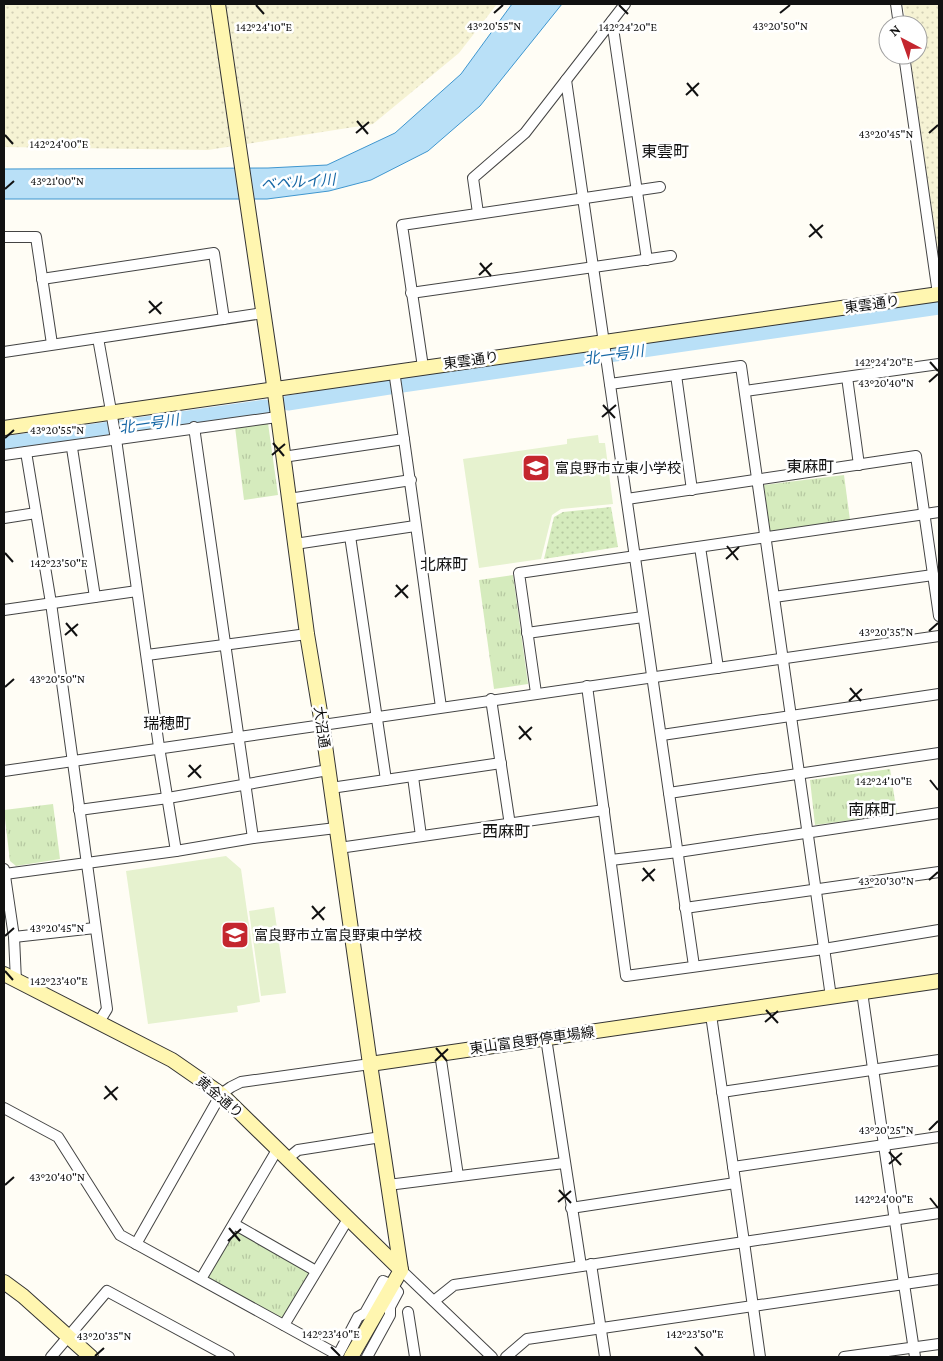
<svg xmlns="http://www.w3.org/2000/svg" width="943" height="1361" font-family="'Crimson Pro','Noto Sans JP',serif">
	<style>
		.farmland { fill: url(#farmland-dots) }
		.grass { fill: url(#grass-dots) }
		.park { fill: url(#park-tufts) }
		.pitch { fill: #e6f2cf }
		.water { fill: #b9e0f7; stroke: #3f96cf }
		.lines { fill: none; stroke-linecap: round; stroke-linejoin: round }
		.river { stroke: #b9e0f7; stroke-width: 15 }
		.street-casing { stroke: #444; stroke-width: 12 }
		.secondary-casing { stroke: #333; stroke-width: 16 }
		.street { stroke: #fff; stroke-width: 10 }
		.secondary { stroke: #fff6b0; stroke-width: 14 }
		.ticks { fill: none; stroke: #111; stroke-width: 2 }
		.labels { text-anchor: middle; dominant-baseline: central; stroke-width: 5; stroke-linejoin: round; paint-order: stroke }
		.street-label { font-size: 14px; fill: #111; stroke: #fff }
		.poi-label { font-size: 14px; fill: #111; stroke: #fff; text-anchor: start }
		.water-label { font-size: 15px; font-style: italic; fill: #1768a6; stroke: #fff }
		.quarter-label { font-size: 16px; fill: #111; stroke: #fff }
		.ticks-label { font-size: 12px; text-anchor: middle; fill: #111; stroke: #fff; stroke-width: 5; stroke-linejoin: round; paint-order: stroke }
	</style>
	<defs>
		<pattern id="farmland-dots" width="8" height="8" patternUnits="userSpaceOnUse" patternTransform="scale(1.25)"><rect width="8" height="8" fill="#f6f3d4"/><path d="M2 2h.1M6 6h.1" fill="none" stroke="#d2cfb5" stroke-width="1.8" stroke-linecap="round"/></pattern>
		<pattern id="grass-dots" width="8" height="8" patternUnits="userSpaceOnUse" patternTransform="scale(1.25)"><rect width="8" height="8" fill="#d5ebbd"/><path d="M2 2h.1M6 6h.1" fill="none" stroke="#b6c8a1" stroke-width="1.8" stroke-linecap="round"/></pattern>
		<pattern id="park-tufts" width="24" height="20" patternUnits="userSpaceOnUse" patternTransform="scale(1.25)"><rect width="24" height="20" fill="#d5ebbd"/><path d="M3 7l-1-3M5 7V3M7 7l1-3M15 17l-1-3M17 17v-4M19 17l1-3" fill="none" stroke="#b6c8a1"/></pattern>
	</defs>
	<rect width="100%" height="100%" fill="#fffdf5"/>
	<!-- farmland -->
	<g class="farmland">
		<path d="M 4,4 L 497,4 L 459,53 L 373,124 L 208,150 L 4,147 Z"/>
		<path d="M 903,4 L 939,4 L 939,261 L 910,55 L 918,55 L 918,25 L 906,25 Z"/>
	</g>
	<!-- grass -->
	<path class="grass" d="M 611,507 L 618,547 L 544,559 L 554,517 L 563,512 Z"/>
	<!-- park -->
	<g class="park">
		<path d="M 268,423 L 278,495 L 244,500 L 235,427 Z"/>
		<path d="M 844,475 L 850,520 L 770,531 L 764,485 Z"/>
		<path d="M 513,575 L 528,684 L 494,689 L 479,580 Z"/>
		<path d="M 890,769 L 897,814 L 815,825 L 810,780 Z"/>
		<path d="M 53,804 L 60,859 L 16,866 L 10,861 L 4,810 Z"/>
		<path d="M 234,1230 L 310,1273 L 282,1319 L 207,1277 Z"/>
	</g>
	<!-- pitch -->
	<g class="pitch">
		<path d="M 598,435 L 599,443 L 605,443 L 613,504 L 561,509 L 552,515 L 541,559 L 479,568 L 463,459 L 567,444 L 567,439 Z"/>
		<path d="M 226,856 L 241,869 L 260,1002 L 237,1006 L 238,1012 L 148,1024 L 126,871 Z"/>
		<path d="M 274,907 L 286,993 L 261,996 L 249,911 Z"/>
	</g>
	<!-- water -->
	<path class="water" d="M 512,4 L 562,4 L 480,106 L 428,151 L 371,180 L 329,191 L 267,199 L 4,199 L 4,169 L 268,168 L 327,165 L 395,133 L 461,74 Z"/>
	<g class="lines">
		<!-- river -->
		<g class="river">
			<path d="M 288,403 L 402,385 L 939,307"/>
			<path d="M 4,444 L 265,407"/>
		</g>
		<defs>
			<g id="street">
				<path d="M 896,4 L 899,25"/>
				<path d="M 612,21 L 647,260"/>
				<path d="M 904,55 L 938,294"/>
				<path d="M 566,80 L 694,966"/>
				<path d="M 478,213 L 473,178 L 525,133 L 625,4"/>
				<path d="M 4,237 L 36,237 L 52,344"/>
				<path d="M 42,279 L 214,253 L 224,319"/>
				<path d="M 411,293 L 671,256"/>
				<path d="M 98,338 L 263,313"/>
				<path d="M 4,352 L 98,338 L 116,439 L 159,747 L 176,851"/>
				<path d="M 423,367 L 402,225 L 660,187"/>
				<path d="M 394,371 C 411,483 425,595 441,707"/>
				<path d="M 676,375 L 692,490"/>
				<path d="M 847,377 L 859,465"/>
				<path d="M 610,384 L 741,366 L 831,997"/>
				<path d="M 745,391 L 939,364"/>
				<path d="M 194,427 L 253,838"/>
				<path d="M 72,448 L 95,597"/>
				<path d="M 26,452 L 51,603 L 107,1009 L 99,1022"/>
				<path d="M 4,455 L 277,417"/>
				<path d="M 283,457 L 404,439"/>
				<path d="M 289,499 L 411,480"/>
				<path d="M 627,499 L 916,456 L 939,616"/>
				<path d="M 4,518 L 36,513"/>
				<path d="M 350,536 L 386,780"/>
				<path d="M 295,544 L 415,526"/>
				<path d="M 700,547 L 718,668"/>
				<path d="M 774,597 L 933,575"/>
				<path d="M 4,610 L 137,591"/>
				<path d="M 527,633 L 643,617"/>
				<path d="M 147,655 L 307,634"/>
				<path d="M 587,686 L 626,976 L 824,949 L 939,930"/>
				<path d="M 536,693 L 519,573 L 939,512"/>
				<path d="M 491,699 L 510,825"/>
				<path d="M 662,735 L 939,694"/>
				<path d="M 4,771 L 939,636"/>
				<path d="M 413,777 L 421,836"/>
				<path d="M 331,788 L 501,763"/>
				<path d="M 669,793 L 939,753"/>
				<path d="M 79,810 L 168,798 L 328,770"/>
				<path d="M 339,848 L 604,810"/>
				<path d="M 611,860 L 678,852 L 939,813"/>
				<path d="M 4,869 L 14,937 L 16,981"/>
				<path d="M 5,874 L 176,851 L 253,838 L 336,828"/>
				<path d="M 685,908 L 939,872"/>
				<path d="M 14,937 L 95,928"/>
				<path d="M 862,992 L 904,1284 L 939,1279"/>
				<path d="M 711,1015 L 744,1242 L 939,1213"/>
				<path d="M 546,1038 L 581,1266"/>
				<path d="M 440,1053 L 458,1176"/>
				<path d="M 722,1092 L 939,1060"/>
				<path d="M 4,1108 L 58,1137 L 120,1235 L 338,1355 L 358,1317 L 365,1313 L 383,1281 L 392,1285 L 398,1292 L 390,1307 L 390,1315 L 367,1357"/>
				<path d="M 287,1159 L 298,1150 L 381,1137"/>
				<path d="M 733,1167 L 939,1137"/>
				<path d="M 388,1185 L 564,1163"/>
				<path d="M 571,1208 L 735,1183"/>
				<path d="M 234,1224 L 316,1271"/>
				<path d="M 136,1244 L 221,1094 L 231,1087 L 241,1082 L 370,1064"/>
				<path d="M 591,1264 L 605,1357"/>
				<path d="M 401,1270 L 492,1357"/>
				<path d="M 201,1279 L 277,1150"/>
				<path d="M 434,1301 L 454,1285 L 744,1242 L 760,1357"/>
				<path d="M 408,1312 L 415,1357"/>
				<path d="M 284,1325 L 348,1219"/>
				<path d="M 51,1357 L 107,1291 L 229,1357"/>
				<path d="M 506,1357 L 527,1339 L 904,1284 L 915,1357"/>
				<path d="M 844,1357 L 939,1344"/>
			</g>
			<g id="secondary">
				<path d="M 218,4 L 273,378 L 307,634 L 322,724 L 370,1064"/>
				<path d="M 4,428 L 939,294"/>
				<path d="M 4,974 L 172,1060 L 221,1094 L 401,1270"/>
				<path d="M 4,1282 L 23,1296 L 91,1357"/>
				<path d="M 351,1357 L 401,1270 L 370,1064 L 939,981"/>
			</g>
		</defs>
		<!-- street casing -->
		<use href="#street" class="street-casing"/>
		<!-- secondary casing -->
		<use href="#secondary" class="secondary-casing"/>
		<!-- street -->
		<use href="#street" class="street"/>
		<!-- secondary -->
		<use href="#secondary" class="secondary"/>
	</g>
	<!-- ticks -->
	<path class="ticks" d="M 256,5 L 264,14M 619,5 L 628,14M 494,13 L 503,5M 780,13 L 790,5M 687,83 L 698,96M 686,95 L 699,83M 357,121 L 368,134M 356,133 L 369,122M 929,133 L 938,125M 5,135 L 13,144M 5,189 L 14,181M 810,224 L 822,238M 809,237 L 823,225M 480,263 L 491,276M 479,275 L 492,263M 149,301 L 161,314M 149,313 L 162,302M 930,362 L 938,371M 929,382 L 938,374M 603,405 L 615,418M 602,417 L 616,405M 5,438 L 14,430M 273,443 L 284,456M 272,455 L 285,444M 727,546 L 738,560M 5,553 L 13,562M 726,559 L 739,547M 396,585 L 408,598M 395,597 L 408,585M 66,623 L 77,636M 929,631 L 938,623M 65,635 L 78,624M 5,687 L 14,679M 850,688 L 861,701M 849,701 L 862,689M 519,726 L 531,740M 519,739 L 532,727M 189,765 L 201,778M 188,777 L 201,765M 930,780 L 938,790M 643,868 L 654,881M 929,880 L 938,872M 642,881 L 655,869M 312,906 L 324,920M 312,919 L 325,907M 5,936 L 14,928M 5,971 L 13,980M 766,1010 L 778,1023M 765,1022 L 778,1011M 436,1048 L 447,1061M 435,1061 L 448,1049M 105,1086 L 117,1100M 104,1099 L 118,1087M 929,1130 L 938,1121M 889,1152 L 901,1165M 889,1164 L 902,1153M 5,1185 L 14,1177M 559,1190 L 571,1203M 930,1198 L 938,1208M 558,1202 L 571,1191M 229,1228 L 240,1241M 228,1241 L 241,1229M 331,1347 L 340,1356M 695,1347 L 703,1356M 95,1356 L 104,1348"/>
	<!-- icons -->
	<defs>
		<symbol id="school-square" viewBox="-11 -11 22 22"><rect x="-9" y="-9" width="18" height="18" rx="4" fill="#c4262e" stroke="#fff"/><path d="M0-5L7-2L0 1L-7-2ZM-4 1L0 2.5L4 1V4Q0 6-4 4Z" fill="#fff"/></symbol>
	</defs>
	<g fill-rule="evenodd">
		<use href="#school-square" x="520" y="452" width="32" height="32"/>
		<use href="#school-square" x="219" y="919" width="32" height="32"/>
	</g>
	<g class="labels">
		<!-- street labels -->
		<g class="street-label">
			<text transform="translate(872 304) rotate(-8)">東雲通り</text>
			<text transform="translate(471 360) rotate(-8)">東雲通り</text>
			<text transform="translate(322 727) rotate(82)">大沼通</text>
			<text transform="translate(532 1040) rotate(-8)">東山富良野停車場線</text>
			<text transform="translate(220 1097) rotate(40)">黄金通り</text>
		</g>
		<!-- poi labels -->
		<g class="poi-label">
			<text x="555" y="468">富良野市立東小学校</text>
			<text x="254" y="935">富良野市立富良野東中学校</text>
		</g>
		<!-- water labels -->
		<g class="water-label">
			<text transform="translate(298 182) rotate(-4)">ベベルイ川</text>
			<text transform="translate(614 355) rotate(-8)">北一号川</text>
			<text transform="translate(149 424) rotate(-8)">北一号川</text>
		</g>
		<!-- quarter labels -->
		<g class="quarter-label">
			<text x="665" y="151">東雲町</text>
			<text x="810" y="466">東麻町</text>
			<text x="444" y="564">北麻町</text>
			<text x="167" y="723">瑞穂町</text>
			<text x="872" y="809">南麻町</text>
			<text x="506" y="831">西麻町</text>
		</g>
	</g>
	<g class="ticks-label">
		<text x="494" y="30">43°20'55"N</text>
		<text x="780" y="30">43°20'50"N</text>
		<text x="628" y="31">142°24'20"E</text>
		<text x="264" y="31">142°24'10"E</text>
		<text x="886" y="138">43°20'45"N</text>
		<text x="59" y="148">142°24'00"E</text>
		<text x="57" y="185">43°21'00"N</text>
		<text x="884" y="366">142°24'20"E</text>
		<text x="886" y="387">43°20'40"N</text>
		<text x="57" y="434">43°20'55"N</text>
		<text x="59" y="567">142°23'50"E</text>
		<text x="886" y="636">43°20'35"N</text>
		<text x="57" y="683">43°20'50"N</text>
		<text x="884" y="785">142°24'10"E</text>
		<text x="886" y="885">43°20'30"N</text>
		<text x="57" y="932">43°20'45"N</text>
		<text x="59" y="985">142°23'40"E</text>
		<text x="886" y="1134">43°20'25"N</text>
		<text x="57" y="1181">43°20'40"N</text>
		<text x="884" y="1203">142°24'00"E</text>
		<text x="331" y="1338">142°23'40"E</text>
		<text x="695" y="1338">142°23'50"E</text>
		<text x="104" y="1340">43°20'35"N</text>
	</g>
	<!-- border -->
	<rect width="943" height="1361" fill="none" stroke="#111111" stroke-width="10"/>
	<!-- north arrow -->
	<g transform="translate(903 40) rotate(319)"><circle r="24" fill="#ffffff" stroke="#a0a0a0"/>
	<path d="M0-4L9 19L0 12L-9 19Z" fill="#c4262e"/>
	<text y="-8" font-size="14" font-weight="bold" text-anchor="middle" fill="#111111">N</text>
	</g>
</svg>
